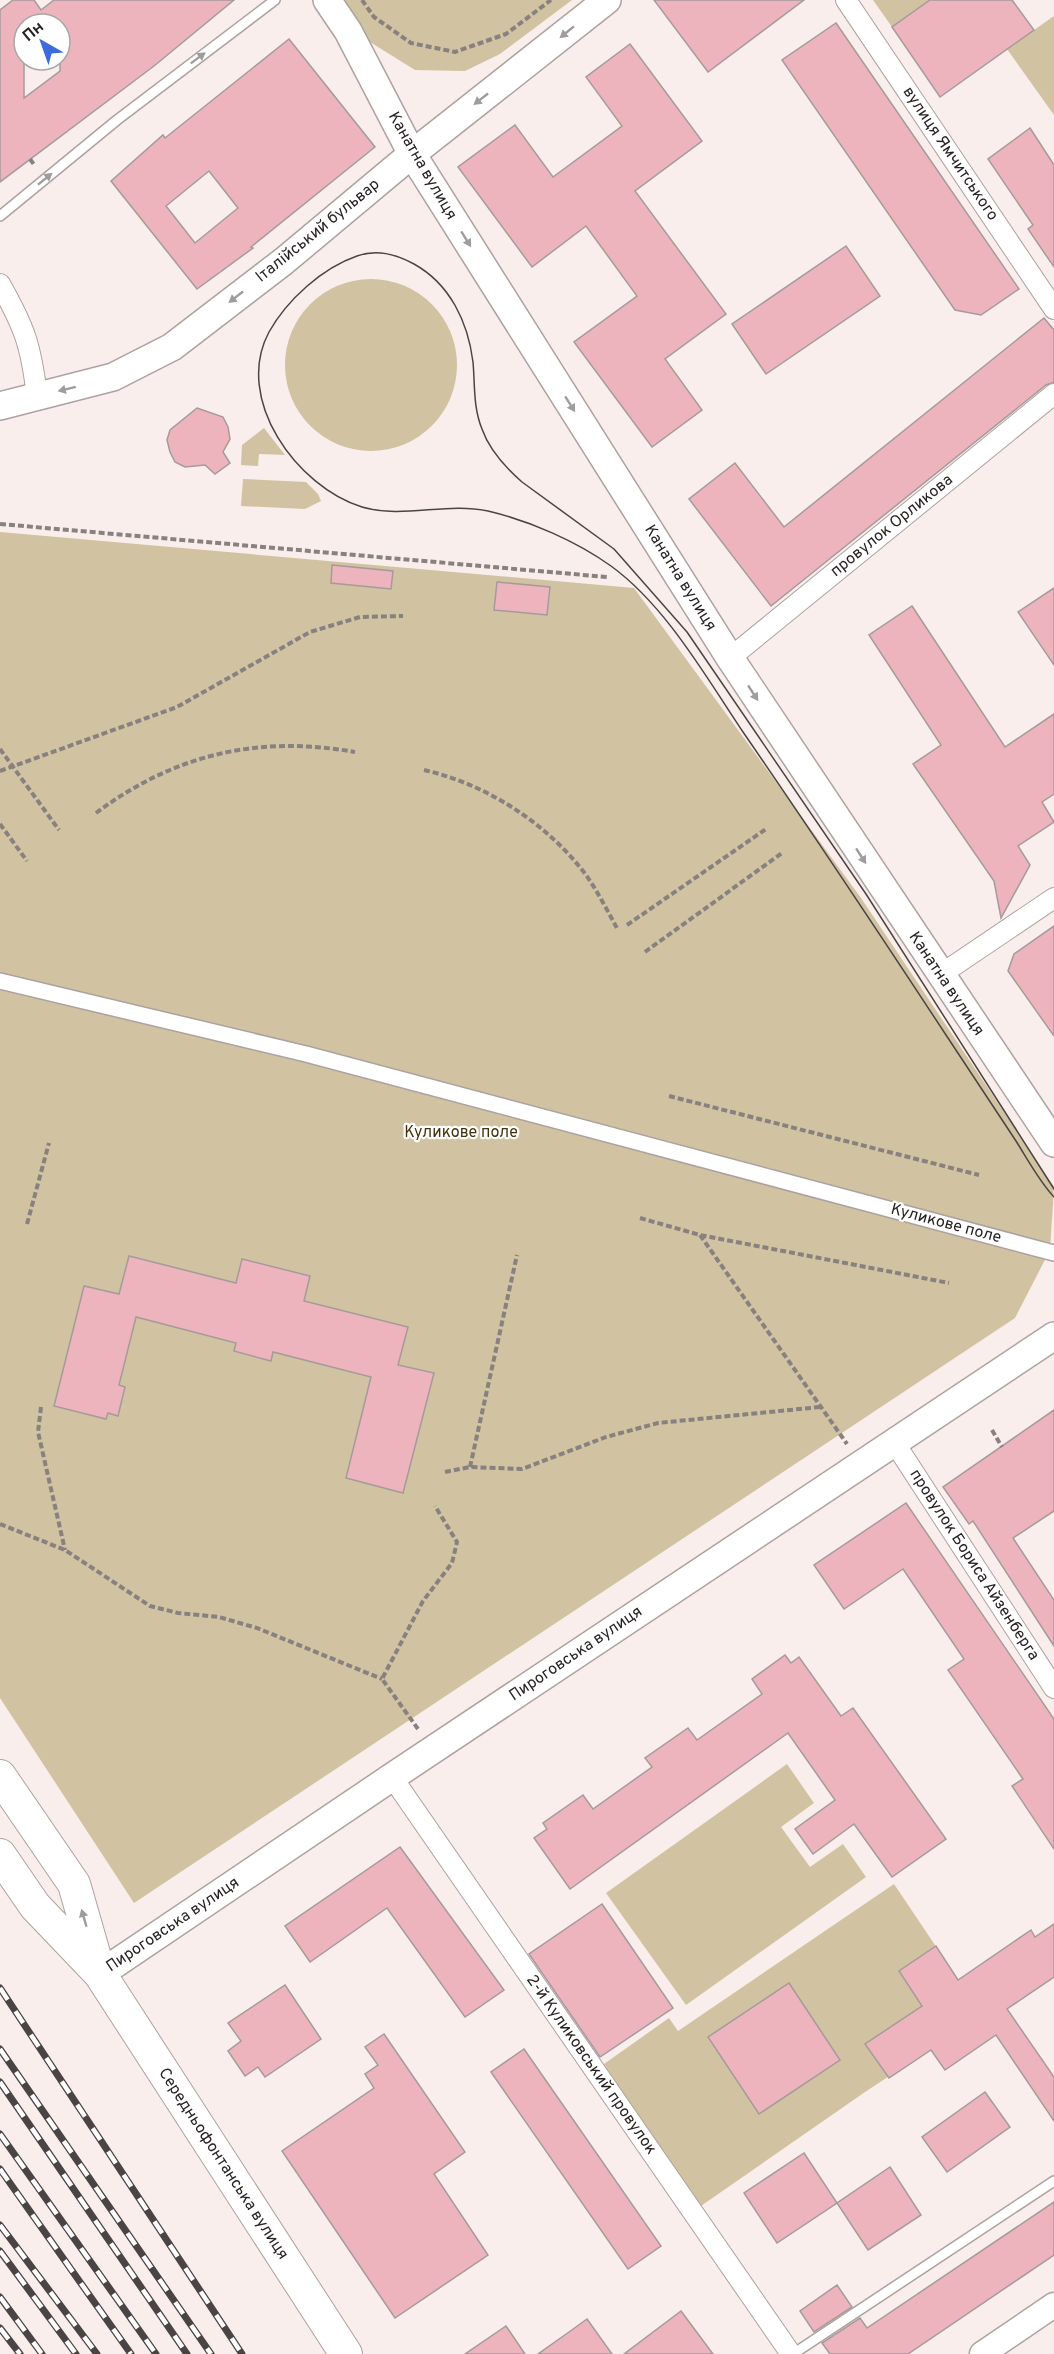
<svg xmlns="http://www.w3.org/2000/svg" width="1054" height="2354" font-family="Overpass,sans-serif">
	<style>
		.green { fill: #d1c2a1 }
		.building { fill: #eeb4bd; stroke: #a59a9c; stroke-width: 1.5; fill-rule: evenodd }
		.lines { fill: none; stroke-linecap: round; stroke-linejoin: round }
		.service-casing { stroke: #aca29f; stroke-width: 12 }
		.pedestrian-casing { stroke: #aca29f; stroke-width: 18 }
		.minor-casing { stroke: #aca29f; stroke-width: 22 }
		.tertiary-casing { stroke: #aca29f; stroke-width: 27 }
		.secondary-casing { stroke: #aca29f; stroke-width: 30 }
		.primary-casing { stroke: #aca29f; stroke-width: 34 }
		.path { stroke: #88817f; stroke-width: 4; stroke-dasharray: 6 3; stroke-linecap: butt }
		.service { stroke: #fff; stroke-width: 9 }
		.pedestrian { stroke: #fff; stroke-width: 15 }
		.minor { stroke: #fff; stroke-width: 20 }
		.tertiary { stroke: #fff; stroke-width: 24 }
		.secondary { stroke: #fff; stroke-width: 27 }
		.primary { stroke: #fff; stroke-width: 32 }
		.tram { stroke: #4a4544; stroke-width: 1.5 }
		.rail-casing { stroke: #4a4544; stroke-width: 7 }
		.rail { stroke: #fefefe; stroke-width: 4.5; stroke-dasharray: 14; stroke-linecap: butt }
		.oneway { fill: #9e9c9c }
		.labels { text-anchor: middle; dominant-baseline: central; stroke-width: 4.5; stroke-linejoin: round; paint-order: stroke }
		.street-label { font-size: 16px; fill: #272322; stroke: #fefefe }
		.park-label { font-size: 16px; fill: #43330b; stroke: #fefefe }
	</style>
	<rect width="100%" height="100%" fill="#f9eeeb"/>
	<!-- green -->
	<g class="green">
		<path d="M 329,0 L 572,0 L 500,54 L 465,71 L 415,70 L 349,29 Z"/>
		<path d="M 873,0 L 930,0 L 892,27 Z"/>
		<path d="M 1054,16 L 1054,115 L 1007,49 Z"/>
		<circle cx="371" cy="365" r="86"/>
		<path d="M 264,428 L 285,455 L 259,454 L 258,466 L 241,465 L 242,445 Z"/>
		<path d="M 243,479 L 306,482 L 318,494 L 321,501 L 305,509 L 241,506 Z"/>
		<path d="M 0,532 L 634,588 L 861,898 L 1054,1187 L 1050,1250 L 1015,1318 L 134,1903 L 0,1698 Z"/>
		<path d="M 787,1764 L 814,1803 L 781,1827 L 810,1867 L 843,1844 L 866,1877 L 686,2005 L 606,1893 Z"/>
		<path d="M 894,1884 L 982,2015 L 865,2092 L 698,2208 L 604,2064 L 669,2018 L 678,2031 Z"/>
	</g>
	<!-- building -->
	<g class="building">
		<path d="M 13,0 L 34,0 L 41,10 L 54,0 L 234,0 L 154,66 L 0,182 L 0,10 ZM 24,24 L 60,24 L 60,71 L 24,98 Z"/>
		<path d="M 654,0 L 804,0 L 708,72 Z"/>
		<path d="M 930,0 L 1012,0 L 1034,30 L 940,97 L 892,27 Z"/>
		<path d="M 836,23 L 1019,289 L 981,315 L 955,310 L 782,60 Z"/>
		<path d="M 289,39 L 375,147 L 251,247 L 253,248 L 197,289 L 111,181 L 163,135 L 165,138 ZM 209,171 L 238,208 L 195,243 L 166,206 Z"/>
		<path d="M 630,44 L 702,141 L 635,191 L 726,314 L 665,359 L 702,410 L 652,447 L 574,342 L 637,296 L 586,226 L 532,267 L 458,167 L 515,125 L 553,177 L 622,126 L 586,77 Z"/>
		<path d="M 1030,128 L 1054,165 L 1054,267 L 1028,229 L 1033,225 L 988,159 Z"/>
		<path d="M 846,246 L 880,296 L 766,374 L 732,324 Z"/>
		<path d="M 1044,318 L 1054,330 L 1054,382 L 1046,385 L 771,606 L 689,499 L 735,463 L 784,527 Z"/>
		<path d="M 197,408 L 223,417 L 228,427 L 230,439 L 223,452 L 230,463 L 215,474 L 205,465 L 185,467 L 175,462 L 170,452 L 167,440 L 170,430 Z"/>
		<path d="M 332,565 L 393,571 L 391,589 L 331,583 Z"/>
		<path d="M 497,582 L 550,587 L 547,615 L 494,610 Z"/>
		<path d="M 1054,588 L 1054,665 L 1018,612 Z"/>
		<path d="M 912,606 L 1005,747 L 1054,714 L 1054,794 L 1042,802 L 1054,822 L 1018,846 L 1030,865 L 1001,918 L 994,881 L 913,764 L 941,745 L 869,635 Z"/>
		<path d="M 1054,926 L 1054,1036 L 1008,971 L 1014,954 Z"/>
		<path d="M 129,1256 L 236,1283 L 242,1259 L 310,1276 L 304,1301 L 408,1327 L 398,1365 L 434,1373 L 403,1493 L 346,1478 L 371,1377 L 273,1352 L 271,1361 L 234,1351 L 236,1343 L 136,1317 L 119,1385 L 125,1387 L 118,1416 L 108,1413 L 106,1419 L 54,1406 L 84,1286 L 119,1294 Z"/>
		<path d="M 1054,1410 L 1054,1511 L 1013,1538 L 1054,1600 L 1054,1646 L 973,1521 L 969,1524 L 943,1487 Z"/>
		<path d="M 906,1503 L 1054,1719 L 1054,1849 L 1012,1786 L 1023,1779 L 948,1670 L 964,1659 L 903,1569 L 844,1609 L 814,1565 Z"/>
		<path d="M 785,1655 L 791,1663 L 799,1657 L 841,1716 L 853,1708 L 946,1839 L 892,1877 L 854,1824 L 813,1854 L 795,1829 L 835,1800 L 788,1733 L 570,1889 L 534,1838 L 547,1829 L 543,1823 L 583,1795 L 593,1809 L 652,1767 L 645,1758 L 688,1728 L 697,1740 L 762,1694 L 752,1679 Z"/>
		<path d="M 400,1847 L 504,1990 L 465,2017 L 387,1908 L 310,1962 L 285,1926 Z"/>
		<path d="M 602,1904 L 673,2008 L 600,2057 L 529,1954 Z"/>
		<path d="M 1054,1924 L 1054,1977 L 1007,2009 L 1054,2077 L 1054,2121 L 996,2035 L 945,2070 L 931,2050 L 889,2078 L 865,2044 L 922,2006 L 899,1971 L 936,1946 L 958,1980 L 1031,1930 L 1035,1937 Z"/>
		<path d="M 789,1983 L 840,2060 L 759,2114 L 708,2037 Z"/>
		<path d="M 285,1985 L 321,2039 L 265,2077 L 258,2067 L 245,2076 L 228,2051 L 241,2041 L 228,2023 Z"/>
		<path d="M 384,2034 L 465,2152 L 434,2174 L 488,2255 L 395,2318 L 282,2151 L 374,2088 L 365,2074 L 378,2065 L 365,2047 Z"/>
		<path d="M 524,2049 L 661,2246 L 628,2269 L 491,2072 Z"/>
		<path d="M 985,2092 L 1010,2127 L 947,2172 L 922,2137 Z"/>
		<path d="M 804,2153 L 837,2203 L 777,2243 L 744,2193 Z"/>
		<path d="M 890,2167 L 921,2215 L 868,2250 L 837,2203 Z"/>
		<path d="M 1054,2202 L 1054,2255 L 908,2354 L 830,2354 L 822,2343 L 860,2318 L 867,2328 Z"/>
		<path d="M 837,2285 L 852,2307 L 814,2332 L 800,2311 Z"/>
		<path d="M 681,2311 L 713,2354 L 624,2354 Z"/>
		<path d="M 587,2319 L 612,2354 L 538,2354 L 569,2332 Z"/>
		<path d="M 506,2326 L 525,2354 L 465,2354 Z"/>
	</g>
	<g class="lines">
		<defs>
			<g id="service">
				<path d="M 0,216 L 117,120 L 275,0"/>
				<path d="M 793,2354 L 1054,2181"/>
			</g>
			<path id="pedestrian" d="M 0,981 L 306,1054 L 1054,1253"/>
			<g id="minor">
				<path d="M 846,0 L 1054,309"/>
				<path d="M 0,284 C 25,328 31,346 37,396"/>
				<path d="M 730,658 L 1054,394"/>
				<path d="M 940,975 L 1054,898"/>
				<path d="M 894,1442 L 1054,1688"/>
				<path d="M 392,1777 L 791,2354"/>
			</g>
			<path id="tertiary" d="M 982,2354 L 1054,2305"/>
			<g id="secondary">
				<path d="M 327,0 L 348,31 L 412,154 L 730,658 L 1054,1143"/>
				<path d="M 0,406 L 113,377 L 172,347 L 284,261 L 412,154 L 607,0"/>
				<path d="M 100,1974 L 392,1777 L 1054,1336"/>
			</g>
			<g id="primary">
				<path d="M 0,1776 L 74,1884 L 99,1971"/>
				<path d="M 0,1855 L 35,1906 L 100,1974 L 346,2354"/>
			</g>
		</defs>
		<!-- service casing -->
		<use href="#service" class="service-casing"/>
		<!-- pedestrian casing -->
		<use href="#pedestrian" class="pedestrian-casing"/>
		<!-- minor casing -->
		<use href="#minor" class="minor-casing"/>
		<!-- tertiary casing -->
		<use href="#tertiary" class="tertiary-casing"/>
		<!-- secondary casing -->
		<use href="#secondary" class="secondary-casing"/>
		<!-- primary casing -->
		<use href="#primary" class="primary-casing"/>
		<!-- path -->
		<g class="path">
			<path d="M 362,0 L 374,17 L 411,43 L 455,52 L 506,34 L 551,0"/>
			<path d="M 30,159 L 35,166"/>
			<path d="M 0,524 L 607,577"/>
			<path d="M 0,749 L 59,830"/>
			<path d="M 424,770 C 486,784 547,823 586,875 C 598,892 608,912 618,930"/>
			<path d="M 0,771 L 177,707 L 310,632 L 360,617 L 403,616"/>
			<path d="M 96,813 C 175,754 258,735 355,752"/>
			<path d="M 0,824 L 27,861"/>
			<path d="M 627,925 L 766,829"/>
			<path d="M 645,952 L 782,853"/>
			<path d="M 669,1096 L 979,1175"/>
			<path d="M 640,1218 L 700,1235 L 949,1283"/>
			<path d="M 27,1224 L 49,1143"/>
			<path d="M 700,1235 L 847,1444"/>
			<path d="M 41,1407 L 38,1432 L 65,1550"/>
			<path d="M 992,1430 L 1002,1447"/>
			<path d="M 470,1467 L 517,1255"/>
			<path d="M 445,1472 L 470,1467 L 522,1469 L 606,1437 L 658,1423 L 820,1407"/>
			<path d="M 0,1524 L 65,1550 L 150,1606 L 178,1613 L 219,1617 L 257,1628 L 382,1679"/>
			<path d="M 418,1729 L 382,1679 L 423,1601 L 452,1563 L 457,1542 L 435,1506"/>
		</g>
		<!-- service -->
		<use href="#service" class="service"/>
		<!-- pedestrian -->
		<use href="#pedestrian" class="pedestrian"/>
		<!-- minor -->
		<use href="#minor" class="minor"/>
		<!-- tertiary -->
		<use href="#tertiary" class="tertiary"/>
		<!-- secondary -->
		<use href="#secondary" class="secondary"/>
		<!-- primary -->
		<use href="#primary" class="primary"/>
		<!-- tram -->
		<path class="tram" d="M 1054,1189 L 866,894 L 687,632 L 614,549 L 522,482 C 506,468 489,449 482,429 C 473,407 475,384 473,362 C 468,322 450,284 414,264 C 395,254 377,249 357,256 C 322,268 287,300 269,332 C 233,399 297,487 362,507 C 403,519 446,502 488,511 C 530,521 576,541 611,566 C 666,606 706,677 743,732 C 812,832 879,933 946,1035 C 969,1070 993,1106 1016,1141 C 1028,1160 1039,1181 1054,1197"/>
		<defs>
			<g id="rail">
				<path d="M 0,1988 L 242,2354"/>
				<path d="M 0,2049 L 211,2354"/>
				<path d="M 0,2082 L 187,2354"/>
				<path d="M 0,2134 L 156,2354"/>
				<path d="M 0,2169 L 131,2354"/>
				<path d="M 0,2225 L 97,2354"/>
				<path d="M 0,2251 L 76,2354"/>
				<path d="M 0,2297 L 42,2354"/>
				<path d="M 0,2328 L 20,2354"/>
			</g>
		</defs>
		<!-- rail casing -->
		<use href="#rail" class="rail-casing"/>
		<!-- rail -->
		<use href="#rail" class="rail"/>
	</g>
	<!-- one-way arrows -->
	<defs><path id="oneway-solid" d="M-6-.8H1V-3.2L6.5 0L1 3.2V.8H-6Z" transform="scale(1.5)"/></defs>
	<g class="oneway">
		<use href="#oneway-solid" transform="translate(567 32) rotate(141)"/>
		<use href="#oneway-solid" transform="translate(198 58) rotate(-37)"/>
		<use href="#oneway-solid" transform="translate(481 99) rotate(142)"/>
		<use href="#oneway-solid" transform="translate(45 179) rotate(-39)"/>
		<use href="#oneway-solid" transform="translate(466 239) rotate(58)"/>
		<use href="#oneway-solid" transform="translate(236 297) rotate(142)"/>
		<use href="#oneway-solid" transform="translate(67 389) rotate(166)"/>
		<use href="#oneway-solid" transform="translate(570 404) rotate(58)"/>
		<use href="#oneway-solid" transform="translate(753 693) rotate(57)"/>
		<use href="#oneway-solid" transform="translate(861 856) rotate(57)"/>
		<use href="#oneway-solid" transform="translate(84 1918) rotate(-106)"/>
	</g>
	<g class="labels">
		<!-- street labels -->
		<g class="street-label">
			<text transform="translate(950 154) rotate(56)">вулиця Ямчитського</text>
			<text transform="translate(422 166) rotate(60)">Канатна вулиця</text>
			<text transform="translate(318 231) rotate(-39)">Італійський бульвар</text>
			<text transform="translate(892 526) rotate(-39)">провулок Орликова</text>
			<text transform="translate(680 578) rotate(58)">Канатна вулиця</text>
			<text transform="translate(946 984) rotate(56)">Канатна вулиця</text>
			<text transform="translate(946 1224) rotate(15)">Куликове поле</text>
			<text transform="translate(974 1565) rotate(57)">провулок Бориса Айзенберга</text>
			<text transform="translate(576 1654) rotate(-34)">Пироговська вулиця</text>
			<text transform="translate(173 1925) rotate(-34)">Пироговська вулиця</text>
			<text transform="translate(591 2065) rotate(55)">2-й Куликовський провулок</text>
			<text transform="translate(223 2164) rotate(57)">Середньофонтанська вулиця</text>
		</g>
		<!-- park labels -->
		<g class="park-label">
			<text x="461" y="1133">Куликове поле</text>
		</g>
	</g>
	<!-- north arrow -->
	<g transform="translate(42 42) rotate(320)"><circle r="28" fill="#fefefe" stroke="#a8a6a6" stroke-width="1.5"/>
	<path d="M0-4.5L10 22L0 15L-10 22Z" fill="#3d6bdc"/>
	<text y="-9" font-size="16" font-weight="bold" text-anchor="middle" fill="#272322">Пн</text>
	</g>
</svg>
